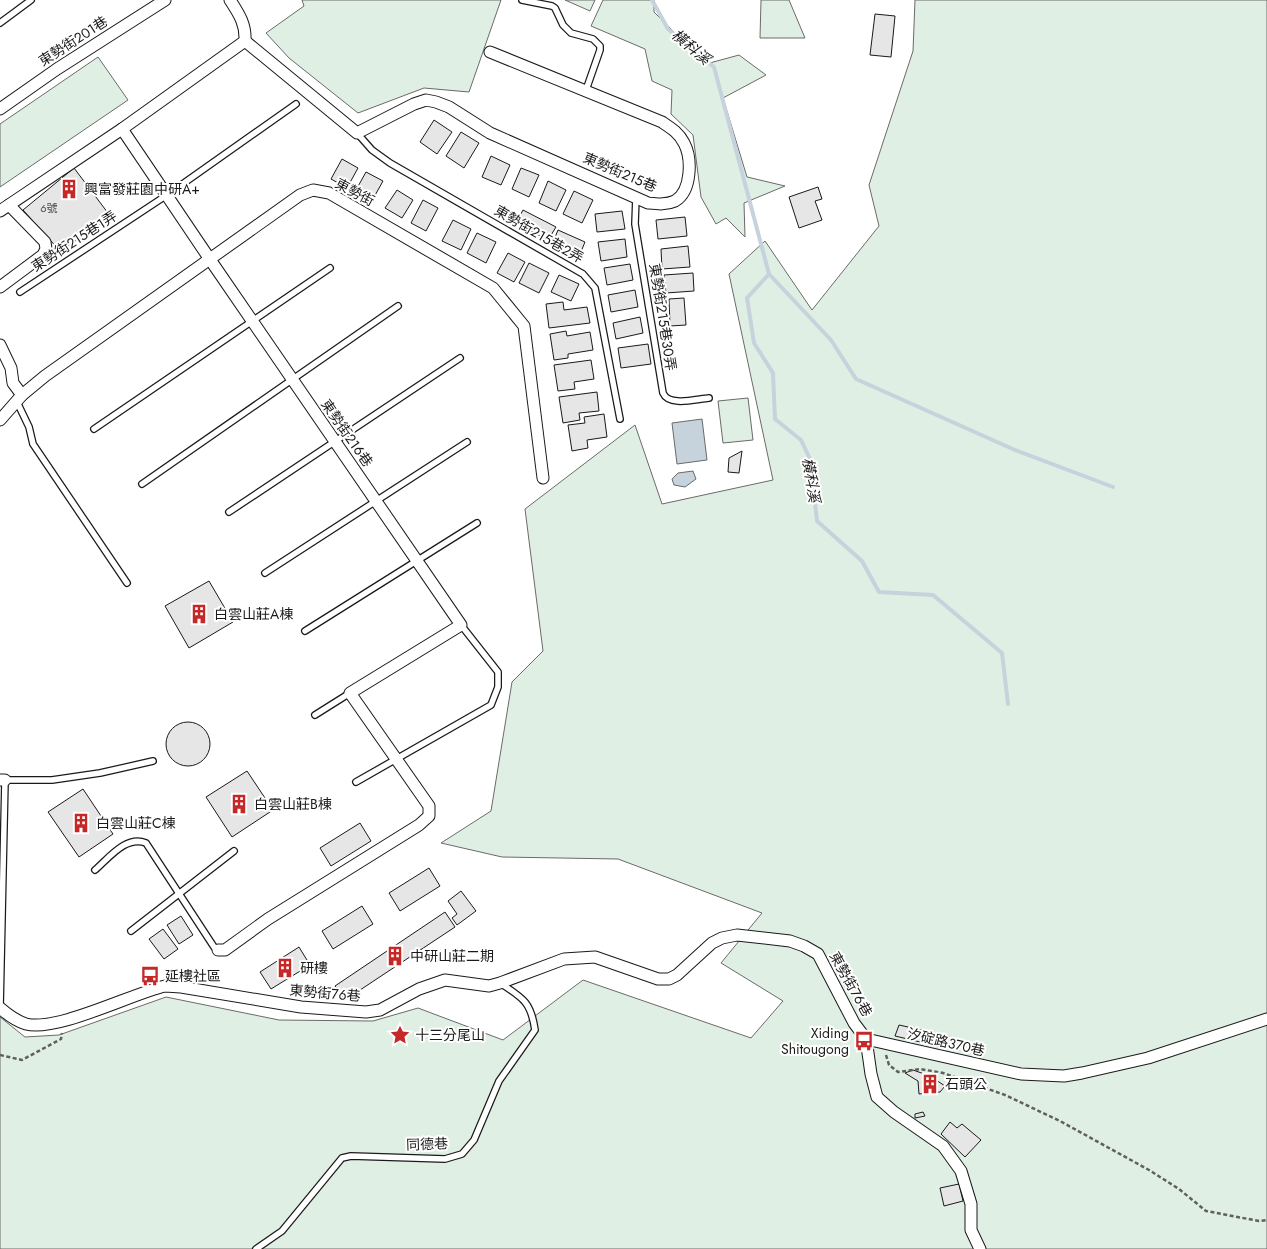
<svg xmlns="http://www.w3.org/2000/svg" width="1267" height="1249" font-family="Jost,'Noto Sans TC',sans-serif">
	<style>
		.green { fill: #e0efe3; stroke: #6a6a6a }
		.water { fill: #c6d2dc; stroke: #6a6a6a }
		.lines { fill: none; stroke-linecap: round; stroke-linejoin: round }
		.stream { stroke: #c6d2dc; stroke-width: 4 }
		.building { fill: #e6e6e6; stroke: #1a1a1a }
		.service-casing { stroke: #1a1a1a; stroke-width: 8 }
		.minor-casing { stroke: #1a1a1a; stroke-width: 13 }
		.path { stroke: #5f5f5f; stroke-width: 2.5; stroke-dasharray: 4 2.5; stroke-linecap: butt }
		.service { stroke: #fff; stroke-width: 5.5 }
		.minor { stroke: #fff; stroke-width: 11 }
		.labels { text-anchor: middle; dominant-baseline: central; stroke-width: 4; stroke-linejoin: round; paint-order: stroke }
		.number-label { font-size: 11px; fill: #4d4d4d }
		.street-label { font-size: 14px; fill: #1a1a1a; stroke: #fff }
		.poi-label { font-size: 14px; fill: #1a1a1a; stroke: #fff; text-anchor: start }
		.water-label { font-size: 15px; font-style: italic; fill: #1a1a1a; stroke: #fff }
	</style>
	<rect width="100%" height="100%" fill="#fff"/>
	<!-- green -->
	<g class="green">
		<path d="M 302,0 L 501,0 L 469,92 L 424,88 L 358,113 L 289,58 L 266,33 L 304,6 Z"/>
		<path d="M 565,0 L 595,0 L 590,11 Z"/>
		<path d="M 603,0 L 654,0 L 654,12 L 706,64 L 739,55 L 766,75 L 723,98 L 747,177 L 785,186 L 744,203 L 745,237 L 726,218 L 716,224 L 701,197 L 693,135 L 671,114 L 672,90 L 652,81 L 645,49 L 591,26 Z"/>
		<path d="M 761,0 L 789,0 L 805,38 L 760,38 Z"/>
		<path d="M 915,0 L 1267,0 L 1267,1249 L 0,1249 L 0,1017 L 25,1037 L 59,1035 L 166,997 L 279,1020 L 373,1021 L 418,1008 L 503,1040 L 583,980 L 751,1038 L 783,1001 L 721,963 L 762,913 L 618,859 L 502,857 L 441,843 L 491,811 L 512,682 L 543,651 L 525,509 L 635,425 L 662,504 L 773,480 L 729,274 L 765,241 L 812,310 L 879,226 L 869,185 L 913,51 Z"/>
		<path d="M 98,57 L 128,100 L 0,187 L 0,124 Z"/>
		<path d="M 748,398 L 753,440 L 723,443 L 718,401 Z"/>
	</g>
	<!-- water -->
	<g class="water">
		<path d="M 702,419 L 707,460 L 677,464 L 672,423 Z"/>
		<path d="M 693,471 L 696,479 L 685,487 L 674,485 L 672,479 L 678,473 Z"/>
	</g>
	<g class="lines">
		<!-- stream -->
		<g class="stream">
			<path d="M 652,0 L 668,29 L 714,67 L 769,274 L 747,298 L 754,343 L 773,373 L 775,419 L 801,440 L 810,459 L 817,521 L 862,561 L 879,592 L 933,595 L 1002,653 L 1008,704"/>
			<path d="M 769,274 L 831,340 L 856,379 L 1015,450 L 1113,487"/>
		</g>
	</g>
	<!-- building -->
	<g class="building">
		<path d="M 875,14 L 895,16 L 891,57 L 870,55 Z"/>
		<path d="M 434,120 L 452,132 L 437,154 L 420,142 Z"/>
		<path d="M 461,132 L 479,143 L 464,168 L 446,156 Z"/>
		<path d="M 491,156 L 510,165 L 501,185 L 482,177 Z"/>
		<path d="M 342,159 L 358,168 L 347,188 L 331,179 Z"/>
		<path d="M 74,168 L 111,217 L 60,251 L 23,210 Z"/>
		<path d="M 521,168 L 539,175 L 529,197 L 512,189 Z"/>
		<path d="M 366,172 L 383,181 L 373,199 L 356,190 Z"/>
		<path d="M 548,181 L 566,190 L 556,211 L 539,203 Z"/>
		<path d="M 818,187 L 822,199 L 815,201 L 822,220 L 799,228 L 789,197 Z"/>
		<path d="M 397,190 L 413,200 L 402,218 L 385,208 Z"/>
		<path d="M 574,191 L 593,200 L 582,223 L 563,214 Z"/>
		<path d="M 423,200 L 438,208 L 426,231 L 411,223 Z"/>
		<path d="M 523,210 L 556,227 L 548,240 L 516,223 Z"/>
		<path d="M 622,211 L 625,229 L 597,232 L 595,214 Z"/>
		<path d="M 685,217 L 687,236 L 658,239 L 656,220 Z"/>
		<path d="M 453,220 L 471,229 L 461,250 L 442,241 Z"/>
		<path d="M 558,230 L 585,242 L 580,254 L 553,242 Z"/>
		<path d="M 477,233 L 496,242 L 486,263 L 467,253 Z"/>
		<path d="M 625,239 L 627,257 L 601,261 L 598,242 Z"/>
		<path d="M 688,246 L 690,267 L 662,269 L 661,249 Z"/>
		<path d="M 508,253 L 525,262 L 514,282 L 497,273 Z"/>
		<path d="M 529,263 L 549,273 L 539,293 L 519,283 Z"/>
		<path d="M 630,264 L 633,280 L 607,285 L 604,268 Z"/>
		<path d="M 693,273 L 694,291 L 666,293 L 664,275 Z"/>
		<path d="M 559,275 L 579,284 L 571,301 L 551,292 Z"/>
		<path d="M 635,290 L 638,307 L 611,312 L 608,295 Z"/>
		<path d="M 684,298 L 686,325 L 670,326 L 669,299 Z"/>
		<path d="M 563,302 L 564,310 L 587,307 L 590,323 L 549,328 L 546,304 Z"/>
		<path d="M 640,317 L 643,333 L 616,339 L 613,323 Z"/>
		<path d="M 566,331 L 567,336 L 590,332 L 593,350 L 568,354 L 568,358 L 554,360 L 550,334 Z"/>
		<path d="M 648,344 L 651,364 L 621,368 L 618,348 Z"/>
		<path d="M 591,360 L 594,379 L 574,382 L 575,389 L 558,391 L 554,365 Z"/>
		<path d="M 597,392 L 599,411 L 579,413 L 580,420 L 563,423 L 559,397 Z"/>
		<path d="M 604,414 L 607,437 L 587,440 L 588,448 L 572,451 L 568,425 L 585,423 L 584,417 Z"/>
		<path d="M 742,451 L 739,473 L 728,472 L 729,458 Z"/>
		<path d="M 209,581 L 233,622 L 189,648 L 165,606 Z"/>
		<circle cx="188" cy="744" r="22"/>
		<path d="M 247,771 L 273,810 L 232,837 L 206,797 Z"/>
		<path d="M 83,789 L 113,834 L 79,857 L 48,812 Z"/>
		<path d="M 360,823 L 371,841 L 331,866 L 320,848 Z"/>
		<path d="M 429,868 L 440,886 L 400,911 L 389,893 Z"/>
		<path d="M 461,891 L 476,911 L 457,925 L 452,918 L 457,914 L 448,901 Z"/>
		<path d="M 362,906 L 373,924 L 333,949 L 322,931 Z"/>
		<path d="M 445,912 L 455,927 L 345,1000 L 335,986 Z"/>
		<path d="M 181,916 L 193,935 L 179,944 L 167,925 Z"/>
		<path d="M 163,929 L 178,949 L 164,959 L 149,939 Z"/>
		<path d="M 299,947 L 310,965 L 271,989 L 260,972 Z"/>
		<path d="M 899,1025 L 949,1036 L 946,1048 L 895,1036 Z"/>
		<path d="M 913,1070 L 930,1076 L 945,1086 L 940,1092 L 919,1094 L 918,1081 L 905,1073 Z"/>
		<path d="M 923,1112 L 925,1116 L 915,1118 L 915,1114 Z"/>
		<path d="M 950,1122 L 957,1128 L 962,1124 L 981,1140 L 965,1157 L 941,1134 Z"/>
		<path d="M 959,1184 L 963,1201 L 944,1206 L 940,1188 Z"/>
	</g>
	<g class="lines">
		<defs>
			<g id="service">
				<path d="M 522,0 L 552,6 L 555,8 L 563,25 L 571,33 L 593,39 L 600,46 L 600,50 L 586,90"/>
				<path d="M 0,23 L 31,0"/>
				<path d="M 357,133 L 372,150 L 390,163 L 583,274 L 595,288 L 620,419"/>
				<path d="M 636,197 L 635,224 L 663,393 C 669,407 696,399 709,398"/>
				<path d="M 20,292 L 167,195 L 296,104"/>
				<path d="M 17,402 L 29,427 L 33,444 L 127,583"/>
				<path d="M 94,429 L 330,268"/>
				<path d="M 142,484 L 398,306"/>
				<path d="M 229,512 L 460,358"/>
				<path d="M 265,573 L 467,442"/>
				<path d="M 305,631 L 477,523"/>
				<path d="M 315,715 L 350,693"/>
				<path d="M 356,782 L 491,705 L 498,687 L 498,672 L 461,625"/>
				<path d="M 95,870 C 109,858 126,835 146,843 L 214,947 L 218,950"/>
				<path d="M 131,931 L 234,851"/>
				<path d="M 0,1008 L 5,780 L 52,780 L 100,773 L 153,761"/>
				<path d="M 256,1249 L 282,1231 L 342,1158 L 351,1156 L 445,1159 L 462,1154 L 474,1140 L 499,1081 L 535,1030 C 531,1002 523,998 500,983"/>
			</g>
			<g id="minor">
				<path d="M 230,0 C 239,14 246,24 245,41"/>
				<path d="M 245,41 L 357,133 L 414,104 L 426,100 L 436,102 L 449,107 L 490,133 L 648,203 C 658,204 666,205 675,201 C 692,191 692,158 684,143 C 679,133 671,128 662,122 L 490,52"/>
				<path d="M 0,109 L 57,69 L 165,0"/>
				<path d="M 122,129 L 209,258 L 461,625 L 350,693 L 429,806 L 429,816 L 419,825 L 268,919 L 225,950 L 218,950"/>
				<path d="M 0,211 L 122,129 L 245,41"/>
				<path d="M 0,287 L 43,255 L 46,249 L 45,242 L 9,205"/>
				<path d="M 0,345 L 11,368 L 13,383 L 22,395"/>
				<path d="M 0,420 L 22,395 L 45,376 L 300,195 L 313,190 L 329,193 L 493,288 L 524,326 L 543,478"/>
				<path d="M 0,780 L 5,780"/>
				<path d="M 0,1008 C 8,1015 16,1021 26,1024 C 57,1032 131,994 165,986 L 181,987 L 301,1007 L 366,1012 L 380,1010 L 419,989 L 445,980 L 489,986 L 500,983 L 564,959 L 595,957 L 658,979 L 669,979 L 677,975 L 712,943 L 722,938 L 737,935 L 790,941 L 804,946 L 818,954 L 854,1023 L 866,1039 L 871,1074 L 877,1097 L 894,1112 L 943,1146 L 961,1171 L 971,1204 L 971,1230 L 980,1249"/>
				<path d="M 866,1039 L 1021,1074 L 1064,1076 L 1082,1073 L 1148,1058 L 1267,1019"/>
			</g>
		</defs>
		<!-- service casing -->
		<use href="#service" class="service-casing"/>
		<!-- minor casing -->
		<use href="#minor" class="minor-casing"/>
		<!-- path -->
		<g class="path">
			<path d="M 0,1055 L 22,1060 L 61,1039 L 62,1033"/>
			<path d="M 886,1055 L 889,1065 L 898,1072 L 920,1069 L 943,1073 L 1005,1095 L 1060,1121 L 1149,1170 L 1179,1189 L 1206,1211 L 1259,1221 L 1267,1220"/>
		</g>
		<!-- service -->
		<use href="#service" class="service"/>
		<!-- minor -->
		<use href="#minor" class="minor"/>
	</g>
	<!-- icons -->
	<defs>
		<symbol id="building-bare" viewBox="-9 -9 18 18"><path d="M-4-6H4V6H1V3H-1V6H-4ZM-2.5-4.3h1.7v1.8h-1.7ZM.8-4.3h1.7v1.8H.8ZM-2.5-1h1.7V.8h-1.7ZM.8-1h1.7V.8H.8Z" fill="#c62828" stroke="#fff" stroke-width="2.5" paint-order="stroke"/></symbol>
		<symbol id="bus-bare" viewBox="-9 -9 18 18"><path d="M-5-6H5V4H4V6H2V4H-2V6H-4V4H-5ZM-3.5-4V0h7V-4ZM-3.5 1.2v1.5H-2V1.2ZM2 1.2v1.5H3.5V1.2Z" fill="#c62828" stroke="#fff" stroke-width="2.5" paint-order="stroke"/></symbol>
		<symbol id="sight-bare" viewBox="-9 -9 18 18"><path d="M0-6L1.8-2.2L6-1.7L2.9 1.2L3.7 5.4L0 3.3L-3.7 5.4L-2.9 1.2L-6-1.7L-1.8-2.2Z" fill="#c62828" stroke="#fff" stroke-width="2.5" paint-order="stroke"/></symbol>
	</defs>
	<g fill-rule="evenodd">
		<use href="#building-bare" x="55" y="175" width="28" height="28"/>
		<use href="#building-bare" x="185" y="600" width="28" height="28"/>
		<use href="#building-bare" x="225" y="790" width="28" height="28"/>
		<use href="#building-bare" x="67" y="809" width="28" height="28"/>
		<use href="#building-bare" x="381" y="942" width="28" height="28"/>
		<use href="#building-bare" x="271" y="954" width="28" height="28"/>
		<use href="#bus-bare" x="136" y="962" width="28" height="28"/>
		<use href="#sight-bare" x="386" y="1021" width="28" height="28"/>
		<use href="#bus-bare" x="850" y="1027" width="28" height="28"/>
		<use href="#building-bare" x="916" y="1070" width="28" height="28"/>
	</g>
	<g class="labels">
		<!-- number labels -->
		<g class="number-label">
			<text x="49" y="208">6號</text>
		</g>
		<!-- street labels -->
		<g class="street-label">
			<text transform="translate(73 41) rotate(-33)">東勢街201巷</text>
			<text transform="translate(620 172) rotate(23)">東勢街215巷</text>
			<text transform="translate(355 192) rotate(28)">東勢街</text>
			<text transform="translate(539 234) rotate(30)">東勢街215巷2弄</text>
			<text transform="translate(74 241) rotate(-33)">東勢街215巷1弄</text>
			<text transform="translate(663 317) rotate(81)">東勢街215巷30弄</text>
			<text transform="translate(347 433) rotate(55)">東勢街216巷</text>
			<text transform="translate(851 984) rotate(61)">東勢街76巷</text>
			<text transform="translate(325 993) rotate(5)">東勢街76巷</text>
			<text transform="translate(946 1042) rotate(13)">汐碇路370巷</text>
			<text transform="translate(427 1144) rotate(-2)">同德巷</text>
		</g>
		<!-- poi labels -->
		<g class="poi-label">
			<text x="84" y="189">興富發莊園中研A+</text>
			<text x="214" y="614">白雲山莊A棟</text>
			<text x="254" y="804">白雲山莊B棟</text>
			<text x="96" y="823">白雲山莊C棟</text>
			<text x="410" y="956">中研山莊二期</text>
			<text x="300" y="968">研樓</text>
			<text x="165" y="976">延樓社區</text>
			<text x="849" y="1033" text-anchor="end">Xiding<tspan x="849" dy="16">Shitougong</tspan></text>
			<text x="415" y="1035">十三分尾山</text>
			<text x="945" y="1084">石頭公</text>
		</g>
		<!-- water labels -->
		<g class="water-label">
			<text transform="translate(691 47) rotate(40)">橫科溪</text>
			<text transform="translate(811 480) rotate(81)">橫科溪</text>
		</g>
	</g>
</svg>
